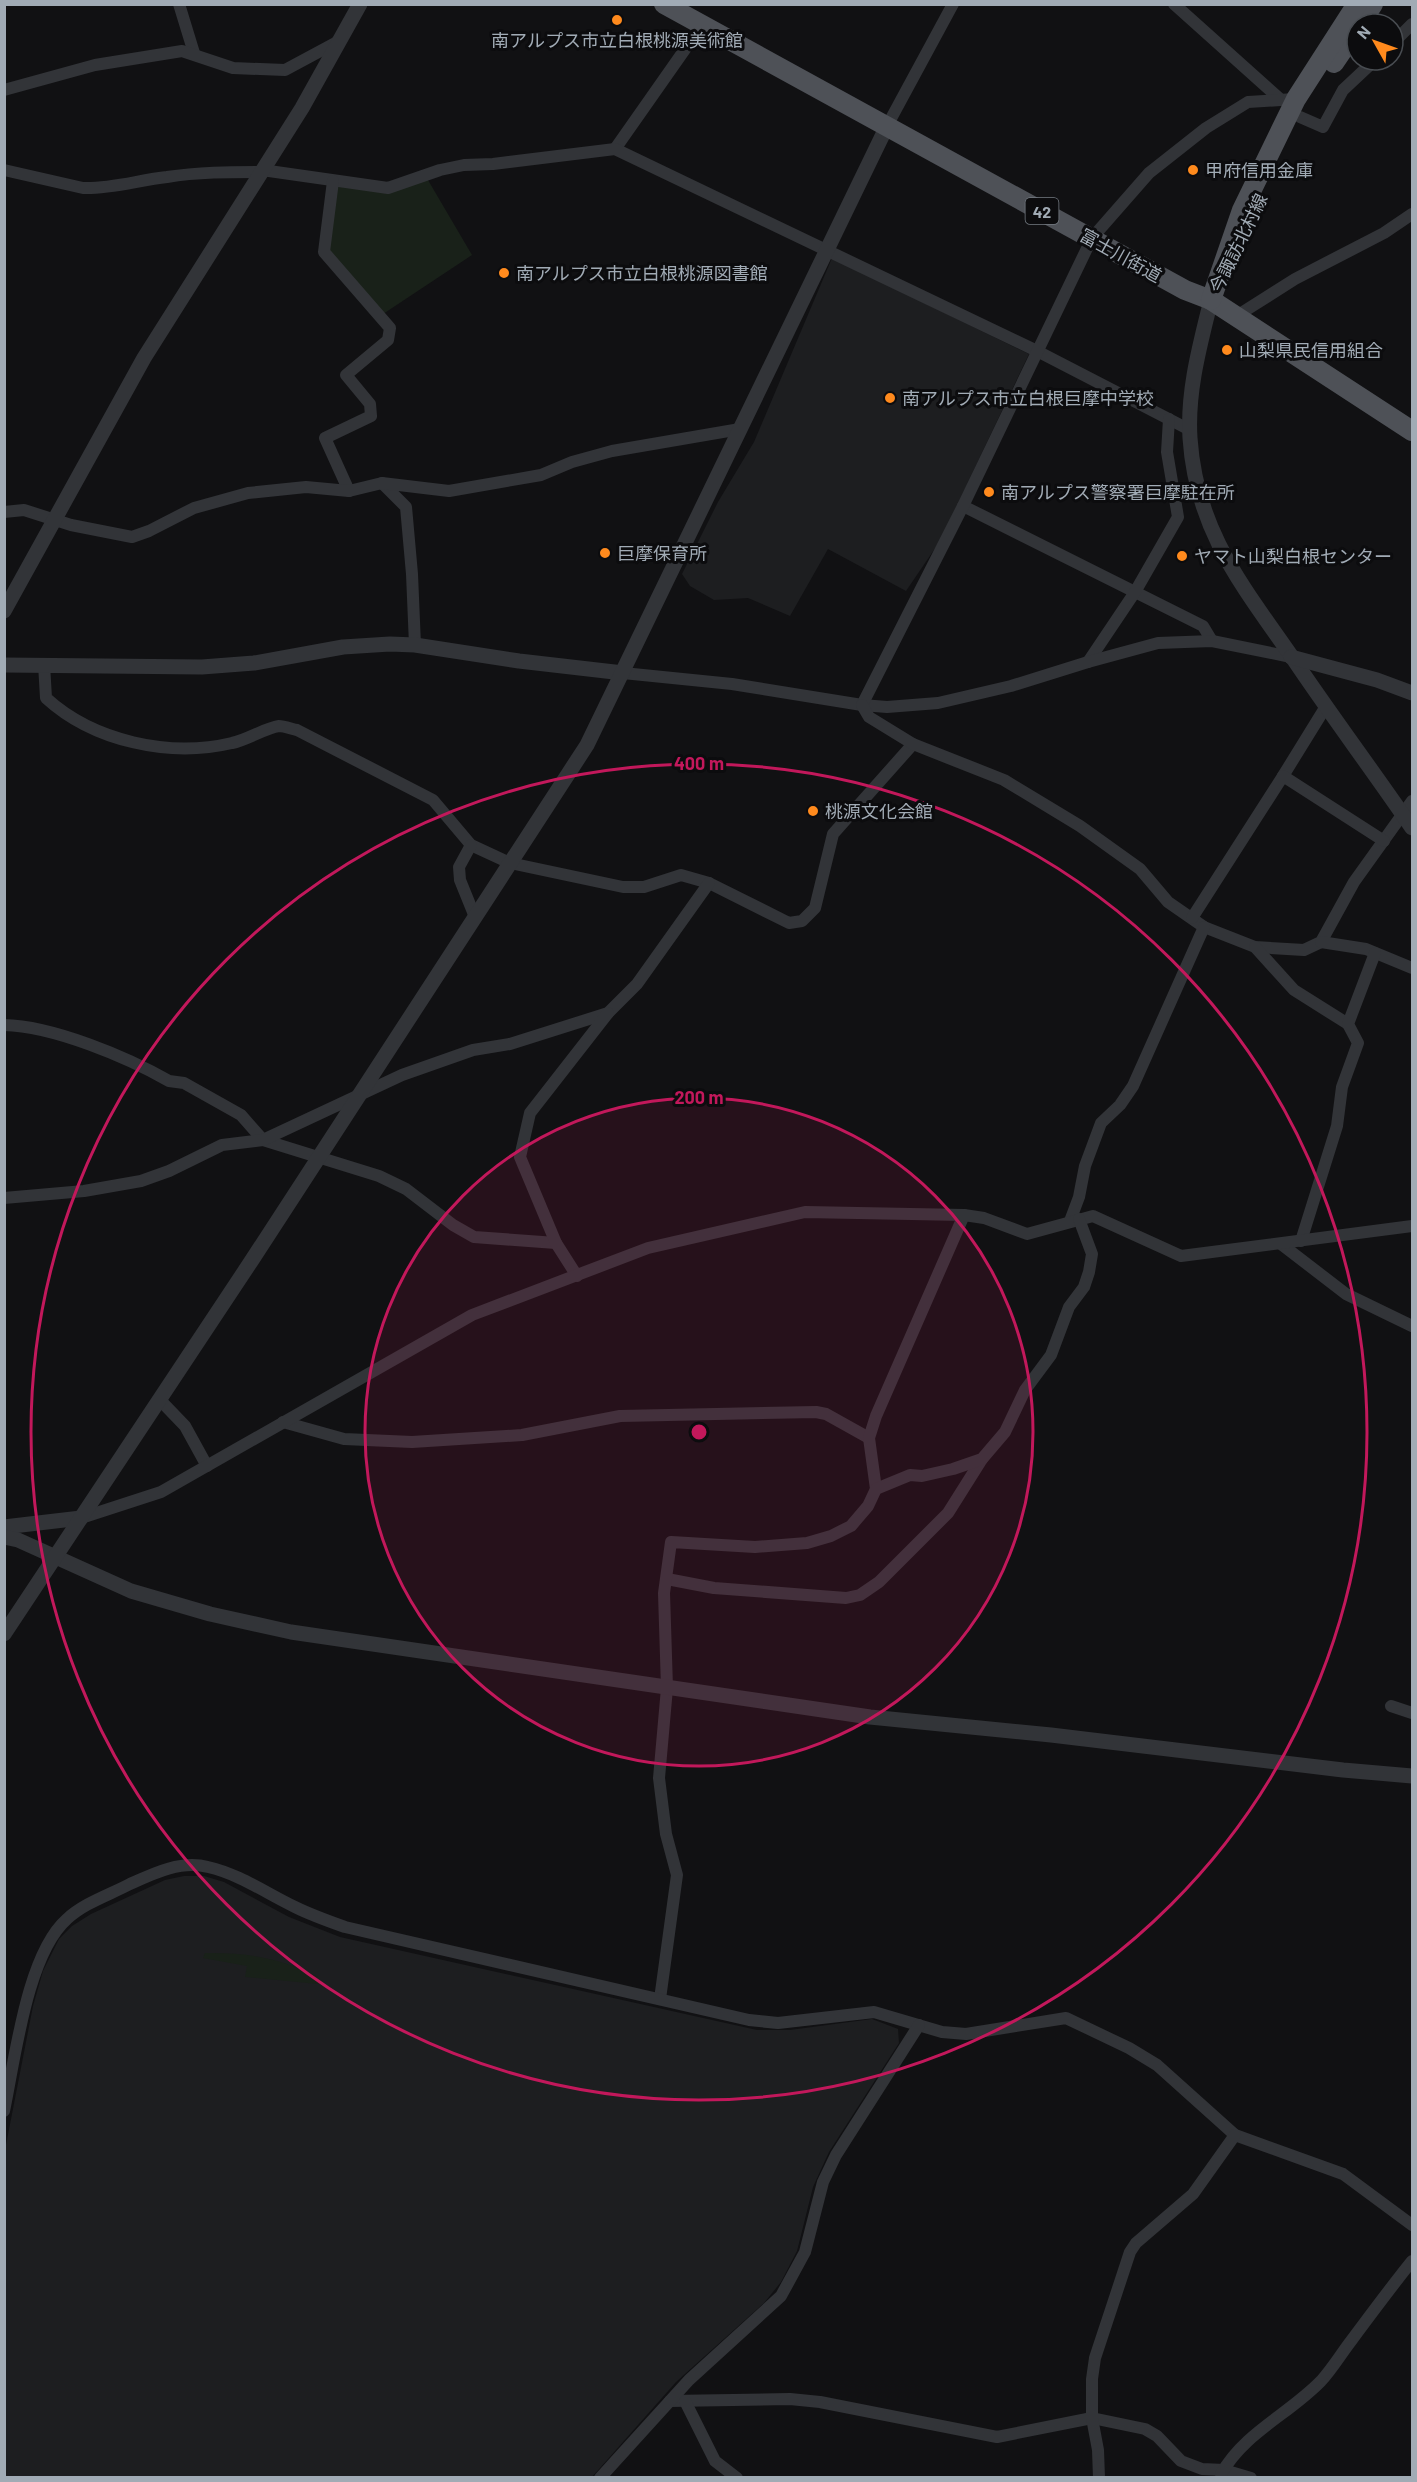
<svg xmlns="http://www.w3.org/2000/svg" width="1417" height="2482" font-family="Barlow,'Noto Sans JP',sans-serif">
	<style>
		.built { fill: #1d1e20 }
		.green { fill: #192119 }
		.lines { fill: none; stroke-linecap: round; stroke-linejoin: round }
		.minor { stroke: #323438; stroke-width: 12 }
		.tertiary { stroke: #323438; stroke-width: 15 }
		.primary { stroke: #4e5157; stroke-width: 20 }
		.ring { fill: none; stroke: #c2185b; stroke-width: 3 }
		.poi-dot { fill: #ff8a1d; stroke: #0c0c0e; stroke-width: 2 }
		.labels { text-anchor: middle; dominant-baseline: central; stroke-width: 6; stroke-linejoin: round; paint-order: stroke }
		.shield { fill: #0c0c0e; stroke: #747b83; stroke-width: 1.5 }
		.shield-label { font-size: 16px; font-weight: bold; fill: #a1abb5 }
		.poi-label { font-size: 18px; fill: #a1abb5; stroke: #0c0c0e; text-anchor: start }
		.street-label { font-size: 18px; fill: #a1abb5; stroke: #0c0c0e }
		.centre { fill: #c2185b; stroke: #0c0c0e; stroke-width: 3 }
		.ring-label { font-size: 18px; text-anchor: middle; font-weight: bold; fill: #c2185b; stroke: #0c0c0e; stroke-width: 6; stroke-linejoin: round; paint-order: stroke }
	</style>
	<rect width="100%" height="100%" fill="#111113"/>
	<!-- built -->
	<g class="built">
		<path d="M 832,258 L 1029,354 L 940,541 L 906,591 L 828,549 L 790,616 L 748,598 L 714,600 L 690,586 L 682,574 L 718,502 L 754,442 Z"/>
		<path d="M 184,1876 L 204,1876 L 224,1882 L 289,1917 L 340,1937 L 757,2030 L 790,2030 L 872,2019 L 898,2029 L 899,2043 L 829,2152 L 813,2187 L 797,2251 L 781,2282 L 764,2303 L 676,2382 L 592,2477 L 5,2478 L 5,2150 L 33,2006 L 43,1971 L 59,1939 L 72,1926 L 91,1914 L 165,1880 Z"/>
	</g>
	<!-- green -->
	<g class="green">
		<path d="M 425,175 L 472,255 L 380,316 L 324,252 L 333,181 L 388,188 Z"/>
		<path d="M 205,1953 C 244,1952 282,1958 318,1977 L 318,1984 L 245,1977 L 247,1966 L 203,1958 Z"/>
	</g>
	<g class="lines">
		<!-- minor -->
		<g class="minor">
			<path d="M 179,4 L 194,53"/>
			<path d="M 1174,4 L 1280,99"/>
			<path d="M 1393,43 L 1412,24"/>
			<path d="M 4,90 L 95,65 L 182,51 L 233,68 L 285,70 L 339,41"/>
			<path d="M 1300,117 L 1323,127 L 1343,90 L 1375,60"/>
			<path d="M 887,126 L 953,4"/>
			<path d="M 615,149 L 702,25"/>
			<path d="M 4,170 L 83,188 C 111,189 139,180 167,177 C 198,172 229,172 261,172"/>
			<path d="M 262,170 L 388,188 L 440,170 L 464,165 L 493,164 L 615,149 L 1037,351 L 1190,430"/>
			<path d="M 333,181 L 324,252 L 390,328 L 388,340 L 346,375 L 370,404 L 371,416 L 325,438 L 349,491"/>
			<path d="M 1235,317 L 1295,279 L 1384,233 L 1412,214"/>
			<path d="M 382,483 L 406,507 L 412,574 L 415,645"/>
			<path d="M 963,506 L 1203,626 L 1212,641"/>
			<path d="M 4,512 L 24,510 L 71,525 L 132,537 L 149,531 L 194,508 L 248,493 L 306,487 L 349,491 L 382,483 L 449,491 L 541,475 L 572,462 L 612,451 L 740,429"/>
			<path d="M 1088,662 L 1135,592 L 1178,517 L 1167,452 L 1169,419"/>
			<path d="M 44,664 L 46,698 C 93,741 169,758 232,743 C 247,740 265,728 279,726 C 284,726 292,729 297,730 L 433,800 L 471,845 L 510,863 L 623,887 L 644,887 L 681,875 L 709,883 L 789,923 L 802,921 L 815,908 L 833,834 L 913,744"/>
			<path d="M 623,673 L 732,684 L 862,705 L 887,707 L 938,703 L 1011,686 L 1088,662 L 1158,643 L 1212,641 L 1291,657"/>
			<path d="M 862,705 L 963,506 L 1092,238 L 1149,173 L 1206,128 L 1248,102 L 1296,99"/>
			<path d="M 862,705 L 869,717 L 913,744 L 1004,780 L 1080,826 L 1140,869 L 1168,902 L 1204,927 L 1255,947 L 1304,950 L 1321,942 L 1354,882 L 1412,801"/>
			<path d="M 1283,776 L 1325,708"/>
			<path d="M 471,845 L 459,867 L 460,880 L 475,917"/>
			<path d="M 1192,918 L 1283,776 L 1384,841"/>
			<path d="M 1321,942 L 1366,949 L 1412,968"/>
			<path d="M 1255,947 L 1294,990 L 1348,1024"/>
			<path d="M 4,1025 C 53,1026 127,1057 169,1081 L 184,1083 L 241,1115 L 263,1140 L 379,1176 L 406,1189 L 453,1225 L 474,1237 L 556,1243"/>
			<path d="M 4,1198 L 84,1191 L 141,1181 L 169,1171 L 222,1145 L 263,1140 L 402,1075 L 473,1050 L 510,1044 L 608,1013 L 637,984 L 709,883"/>
			<path d="M 1070,1221 L 1079,1197 L 1085,1166 L 1101,1123 L 1120,1105 L 1133,1086 L 1204,927"/>
			<path d="M 1301,1241 L 1337,1126 L 1342,1087 L 1358,1043 L 1348,1024 L 1375,953"/>
			<path d="M 1281,1244 L 1346,1294 L 1412,1326"/>
			<path d="M 577,1276 L 556,1243 L 520,1157 L 530,1113 L 608,1013"/>
			<path d="M 160,1400 L 185,1426 L 207,1466"/>
			<path d="M 283,1422 L 344,1439 L 412,1442 L 522,1435 L 620,1416 L 816,1412 L 826,1414 L 869,1438"/>
			<path d="M 876,1489 L 869,1438 L 876,1416 L 964,1215"/>
			<path d="M 81,1518 L 161,1492 L 472,1315 L 648,1248 L 805,1212 L 964,1215 L 984,1218 L 1027,1234 L 1093,1216 L 1181,1256 L 1412,1226"/>
			<path d="M 667,1579 L 714,1588 L 846,1598 L 860,1595 L 879,1582 L 948,1513 L 982,1459"/>
			<path d="M 1391,1706 L 1412,1713"/>
			<path d="M 660,1999 L 677,1875 L 666,1834 L 659,1778 L 667,1688 L 664,1593 L 671,1542 L 755,1547 L 807,1543 L 831,1536 L 851,1526 L 868,1506 L 876,1489 L 910,1475 L 922,1476 L 953,1469 L 982,1459 L 1005,1432 L 1025,1390 L 1051,1355 L 1069,1307 L 1084,1287 L 1089,1272 L 1092,1254 L 1079,1219"/>
			<path d="M 4,2111 C 15,2059 27,1954 67,1919 C 84,1903 109,1895 130,1884 C 154,1873 181,1860 208,1867 C 239,1874 266,1893 295,1907 C 311,1915 328,1921 345,1927 L 749,2020 L 778,2023 L 874,2012 L 942,2032 L 966,2034 L 1066,2018 L 1129,2048 L 1157,2065 L 1235,2135 L 1343,2174 L 1412,2225"/>
			<path d="M 670,2401 L 790,2399 L 820,2402 L 997,2437 L 1092,2418 L 1145,2429 L 1157,2436 L 1181,2461 L 1202,2469 L 1224,2470 L 1251,2478"/>
			<path d="M 685,2401 L 715,2461 L 737,2478"/>
			<path d="M 1221,2474 C 1245,2432 1288,2415 1321,2381 C 1332,2369 1341,2354 1351,2341 C 1371,2314 1391,2287 1412,2261"/>
			<path d="M 600,2478 L 689,2380 L 781,2296 L 805,2252 L 823,2182 L 836,2155 L 919,2025"/>
			<path d="M 1099,2478 L 1098,2450 L 1092,2418 L 1092,2379 L 1095,2358 L 1130,2252 L 1136,2243 L 1193,2194 L 1235,2135"/>
		</g>
		<!-- tertiary -->
		<g class="tertiary">
			<path d="M 1211,300 C 1200,345 1187,391 1190,438 C 1196,530 1242,585 1292,657 C 1331,715 1373,771 1412,828"/>
			<path d="M 4,611 L 144,358 L 302,108 L 360,4"/>
			<path d="M 1291,657 L 1377,680 L 1412,693"/>
			<path d="M 4,665 L 202,667 L 254,663 L 343,647 L 390,644 L 415,645 L 519,661 L 623,673"/>
			<path d="M 4,1527 L 81,1518"/>
			<path d="M 4,1537 L 18,1540 L 131,1591 L 210,1614 L 291,1632 L 870,1717 L 1051,1735 L 1343,1770 L 1412,1776"/>
			<path d="M 4,1634 L 252,1260 L 587,745 L 887,126"/>
		</g>
		<!-- primary -->
		<g class="primary">
			<path d="M 664,4 L 1185,290 L 1211,300 L 1412,431"/>
			<path d="M 1360,24 L 1373,4"/>
			<path d="M 1334,63 L 1357,29"/>
			<path d="M 1211,300 L 1242,210 L 1296,99 L 1357,4"/>
		</g>
	</g>
	<!-- distance rings -->
	<circle cx="699" cy="1432" r="334" fill="#c2185b" fill-opacity=".12"/>
	<g class="ring">
		<circle cx="699" cy="1432" r="334"/>
		<circle cx="699" cy="1432" r="668"/>
	</g>
	<!-- markers -->
	<g class="poi-dot">
		<circle cx="617" cy="20" r="6"/>
		<circle cx="1193" cy="170" r="6"/>
		<circle cx="504" cy="273" r="6"/>
		<circle cx="1227" cy="350" r="6"/>
		<circle cx="890" cy="398" r="6"/>
		<circle cx="989" cy="492" r="6"/>
		<circle cx="605" cy="553" r="6"/>
		<circle cx="1182" cy="556" r="6"/>
		<circle cx="813" cy="811" r="6"/>
	</g>
	<g class="labels">
		<!-- shield labels -->
		<rect class="shield" x="1025.5" y="198" width="33" height="26" rx="4.5"/>
		<g class="shield-label">
			<text x="1042" y="211">42</text>
		</g>
		<!-- poi labels -->
		<g class="poi-label">
			<text x="617" y="40" text-anchor="middle">南アルプス市立白根桃源美術館</text>
			<text x="1205" y="170">甲府信用金庫</text>
			<text x="516" y="273">南アルプス市立白根桃源図書館</text>
			<text x="1239" y="350">山梨県民信用組合</text>
			<text x="902" y="398">南アルプス市立白根巨摩中学校</text>
			<text x="1001" y="492">南アルプス警察署巨摩駐在所</text>
			<text x="617" y="553">巨摩保育所</text>
			<text x="1194" y="556">ヤマト山梨白根センター</text>
			<text x="825" y="811">桃源文化会館</text>
		</g>
		<!-- street labels -->
		<g class="street-label">
			<text transform="translate(1238 243) rotate(-64)">今諏訪北村線</text>
			<text transform="translate(1121 255) rotate(29)">富士川街道</text>
		</g>
	</g>
	<circle cx="699" cy="1432" r="9" class="centre"/>
	<g class="ring-label">
		<text x="699" y="770">400 m</text>
		<text x="699" y="1104">200 m</text>
	</g>
	<!-- border -->
	<rect width="1417" height="2482" fill="none" stroke="#a1abb5" stroke-width="12"/>
	<!-- north arrow -->
	<g transform="translate(1375 42) rotate(310)"><circle r="28" fill="#0c0c0e" stroke="#484c51" stroke-width="1.5"/>
	<path d="M0-4.5L10 22L0 15L-10 22Z" fill="#ff8a1d"/>
	<text y="-9" font-size="16" font-weight="bold" text-anchor="middle" fill="#a1abb5">N</text>
	</g>
</svg>
